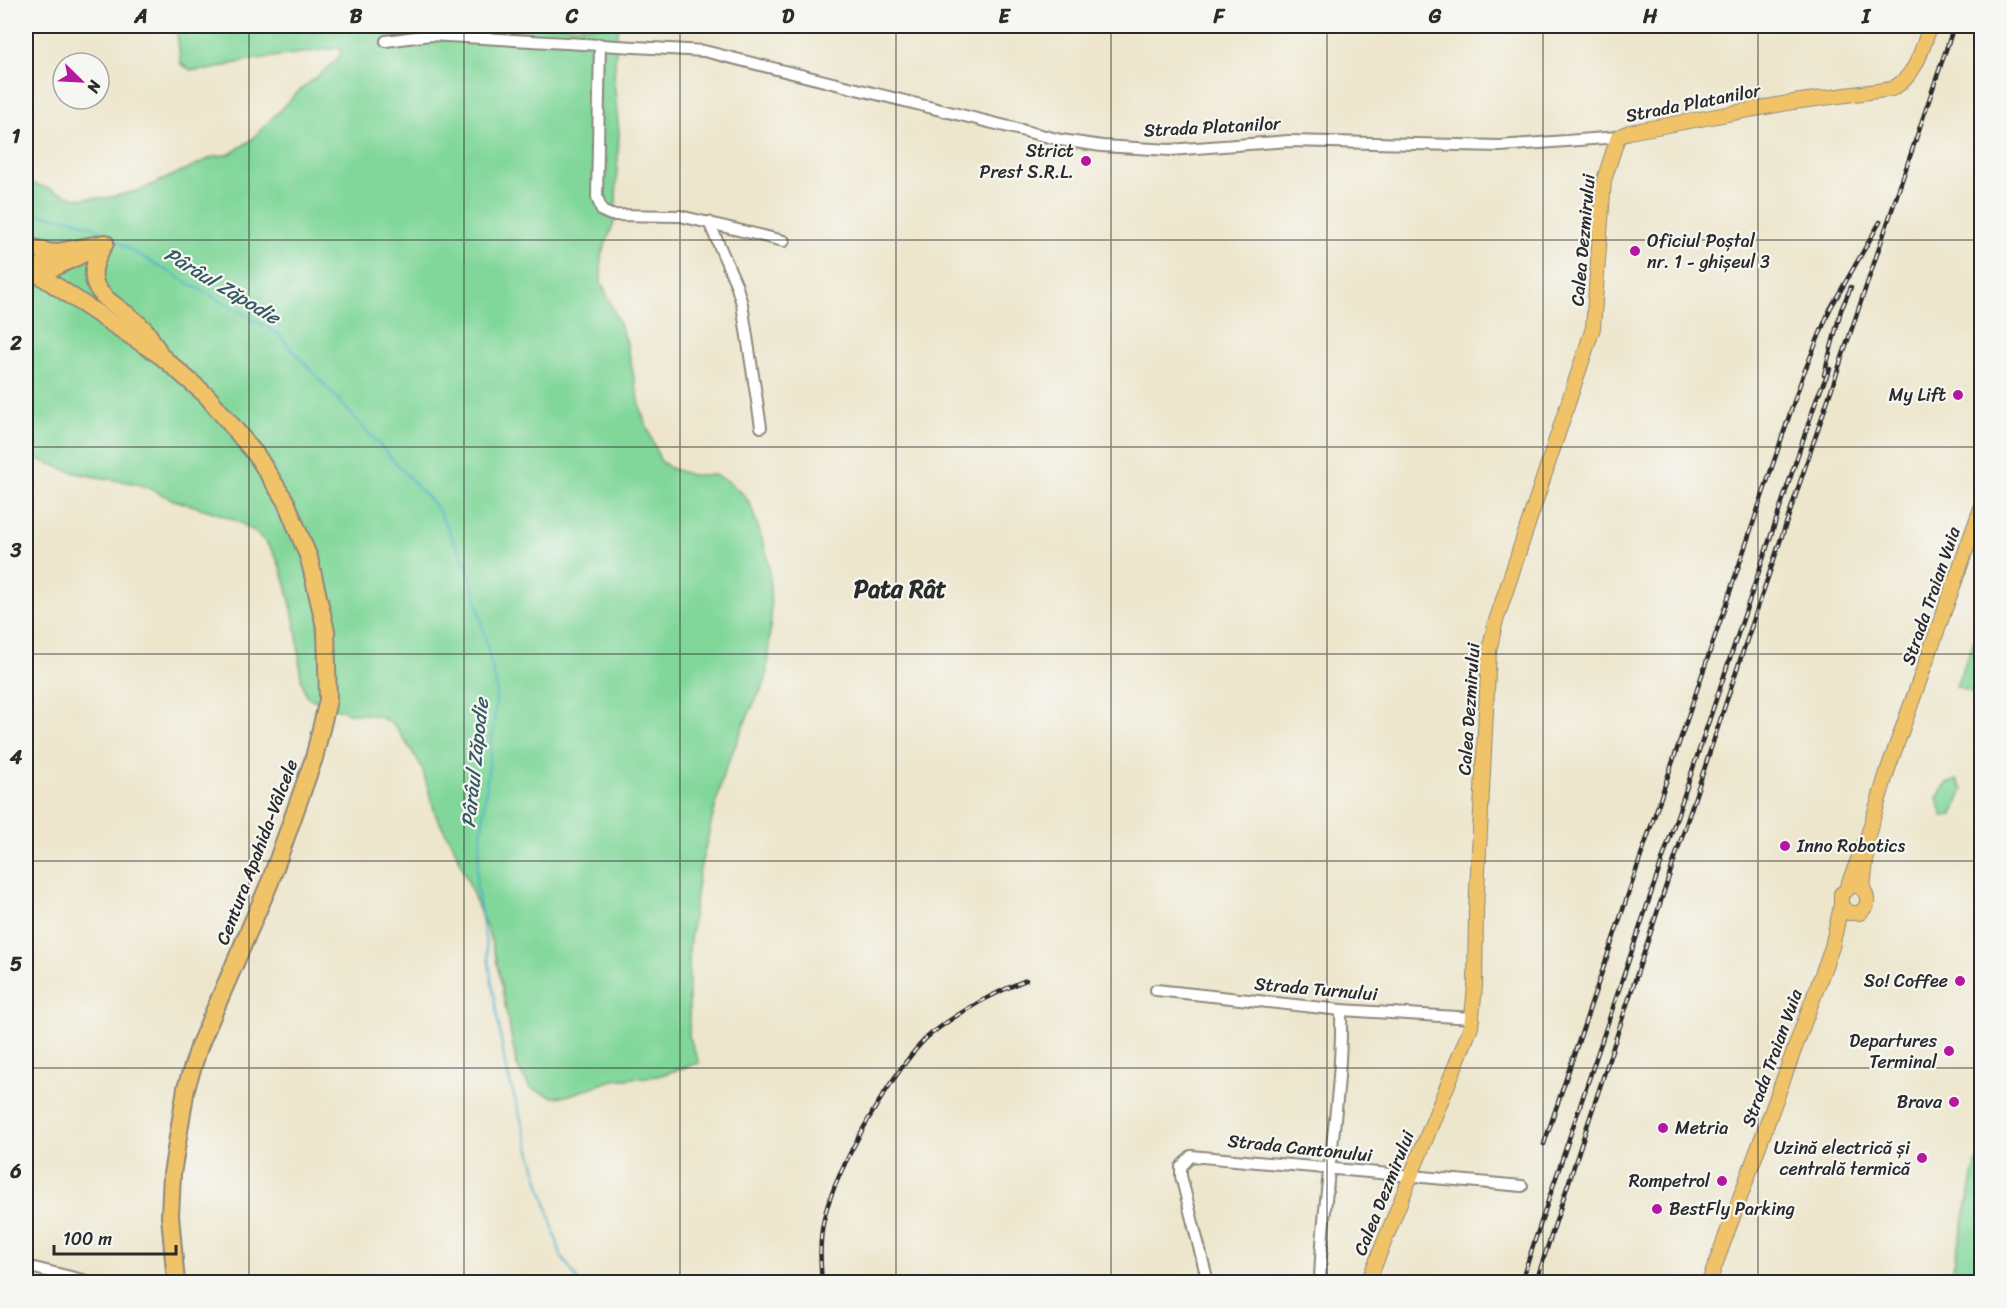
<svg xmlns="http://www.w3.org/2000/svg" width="2007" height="1308" font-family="Sriracha,sans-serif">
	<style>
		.green { fill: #81d79a; stroke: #568162; stroke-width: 1.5 }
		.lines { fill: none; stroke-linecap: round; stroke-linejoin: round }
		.stream { stroke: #47aec7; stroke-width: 2 }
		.minor-casing { stroke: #8c887c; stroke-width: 14 }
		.major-casing { stroke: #8c887c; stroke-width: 16 }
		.highway-casing { stroke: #8c887c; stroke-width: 20 }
		.minor { stroke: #fff; stroke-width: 10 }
		.major { stroke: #f1c369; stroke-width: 14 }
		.highway { stroke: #f1c369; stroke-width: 16 }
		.rail-casing { stroke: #2b2b2b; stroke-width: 4.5 }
		.rail { stroke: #f6f6f2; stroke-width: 2; stroke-dasharray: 7; stroke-linecap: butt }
		.grid { fill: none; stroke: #2b2b2b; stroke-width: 1.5; stroke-opacity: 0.55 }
		.poi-dot { fill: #b5179e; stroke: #f6f6f2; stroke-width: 2 }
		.labels { text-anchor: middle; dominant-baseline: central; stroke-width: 4.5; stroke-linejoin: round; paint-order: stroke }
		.street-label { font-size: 18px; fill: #2b2b2b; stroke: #f6f6f2 }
		.poi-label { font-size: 18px; fill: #2b2b2b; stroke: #f6f6f2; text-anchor: end }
		.water-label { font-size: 20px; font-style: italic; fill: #355962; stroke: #f6f6f2 }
		.district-label { font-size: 24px; font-weight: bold; fill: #2b2b2b; stroke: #f6f6f2 }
		.neatline { fill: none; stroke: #2b2b2b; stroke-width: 2 }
		.grid-label { font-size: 20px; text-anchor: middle; font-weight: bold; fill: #2b2b2b }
	</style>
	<rect width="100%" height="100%" fill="#f6f6f2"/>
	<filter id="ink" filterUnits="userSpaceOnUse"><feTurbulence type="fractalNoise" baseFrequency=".0167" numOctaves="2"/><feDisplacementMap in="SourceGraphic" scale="12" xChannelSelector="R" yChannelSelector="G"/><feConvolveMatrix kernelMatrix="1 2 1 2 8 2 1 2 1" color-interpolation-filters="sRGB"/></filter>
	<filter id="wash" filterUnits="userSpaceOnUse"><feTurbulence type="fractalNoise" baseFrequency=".008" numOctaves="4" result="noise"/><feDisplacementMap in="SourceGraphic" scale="24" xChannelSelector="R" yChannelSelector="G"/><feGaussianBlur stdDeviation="1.35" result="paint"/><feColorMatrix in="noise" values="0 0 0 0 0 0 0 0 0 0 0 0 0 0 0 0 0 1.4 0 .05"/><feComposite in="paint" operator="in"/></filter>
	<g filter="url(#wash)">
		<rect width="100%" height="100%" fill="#ede6cc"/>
		<!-- green -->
		<g class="green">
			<path d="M 176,26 L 620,26 L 617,31 L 614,82 L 619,132 L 615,220 L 601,256 L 601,281 L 626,340 L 642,414 L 660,460 L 670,468 L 691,475 L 714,475 L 726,480 L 745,496 L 751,506 L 767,555 L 770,580 L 771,618 L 766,680 L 748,715 L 723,775 L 699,873 L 689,948 L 689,1036 L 699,1063 L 658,1076 L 613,1080 L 567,1096 L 553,1097 L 530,1088 L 517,1066 L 496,958 L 488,932 L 455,849 L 436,816 L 422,768 L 416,757 L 395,726 L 384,719 L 373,715 L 349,713 L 308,698 C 297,679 301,657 297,636 C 293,613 288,586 279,564 C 261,520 215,513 174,500 C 160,495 147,485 132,483 C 112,479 92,477 73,472 C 56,468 43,458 26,457 L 26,181 L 76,198 L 106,198 L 141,190 L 213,157 L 230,154 L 250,141 L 298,92 L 336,61 L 342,51 L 337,48 L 244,61 L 209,70 L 191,70 L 181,64 Z"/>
			<path d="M 1977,633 L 1981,635 L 1981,696 L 1956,686 Z"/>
			<path d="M 1957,780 L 1963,789 L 1953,815 L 1943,816 L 1937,798 L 1946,784 Z"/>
			<path d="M 1977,1160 L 1982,1161 L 1981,1282 L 1950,1282 Z"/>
		</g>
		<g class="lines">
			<!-- stream -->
			<path class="stream" d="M 26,212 L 74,220 L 97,228 L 132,251 L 277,333 L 437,508 L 470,572 L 497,689 L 476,882 L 505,1065 L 561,1255 L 579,1282"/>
		</g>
	</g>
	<g filter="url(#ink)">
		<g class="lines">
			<defs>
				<g id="minor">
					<path d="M 386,41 L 430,35 L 704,51 L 1061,140 L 1102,146 L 1170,150 L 1289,141 L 1500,146 L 1618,137"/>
					<path d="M 600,44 L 597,197 L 602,211 L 611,215 L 680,216 L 784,241"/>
					<path d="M 709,222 L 736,284 L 742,304 L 761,427"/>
					<path d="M 1156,990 L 1341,1010 L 1473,1018"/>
					<path d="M 26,1266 L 91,1282"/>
					<path d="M 1208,1282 L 1181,1176 L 1181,1167 L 1191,1156 L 1522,1186"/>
					<path d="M 1320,1282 C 1322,1191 1343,1102 1341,1010"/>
				</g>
				<g id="major">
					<path d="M 1847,887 L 1868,835 L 1888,769 L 1982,505"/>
					<path d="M 1863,889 L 1867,849"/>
					<path d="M 1368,1282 L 1471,1027 L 1475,986 L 1476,911 L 1489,651 L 1495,624 L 1593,328 L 1604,180 L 1618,137 L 1629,132 L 1793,102 L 1892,89 C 1916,76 1922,50 1930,26"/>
					<path d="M 1709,1282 L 1832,947 L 1841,906 L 1841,894 L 1853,885 C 1864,887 1868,894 1867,905 L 1860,913 L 1849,913 L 1841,906"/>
				</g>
				<g id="highway">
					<path d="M 105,243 C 73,294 115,299 145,330 C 150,336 153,344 158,350"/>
					<path d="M 26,246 L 52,253"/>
					<path d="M 26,266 L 161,356 L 207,396 L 233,427 L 257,456 L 286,502 L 309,558 L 326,631 L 328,700 L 314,758 L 270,882 L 200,1044 L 186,1088 L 172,1174 L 170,1216 L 176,1282"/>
					<path d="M 40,274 L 46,258 L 52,253 L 105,243"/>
					<path d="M 40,274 L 96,248"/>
				</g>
			</defs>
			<!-- minor casing -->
			<use href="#minor" class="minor-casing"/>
			<!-- major casing -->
			<use href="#major" class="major-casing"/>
			<!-- highway casing -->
			<use href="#highway" class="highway-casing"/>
			<!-- minor -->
			<use href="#minor" class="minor"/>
			<!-- major -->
			<use href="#major" class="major"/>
			<!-- highway -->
			<use href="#highway" class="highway"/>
			<defs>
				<g id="rail">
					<path d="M 1824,375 L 1841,310 L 1851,287"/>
					<path d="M 1544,1144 L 1803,375 L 1830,309 L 1880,222"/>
					<path d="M 822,1282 C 820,1261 819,1240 824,1219 C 833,1174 896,1063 931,1034 C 960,1011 992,994 1026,980"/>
					<path d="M 1521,1282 L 1818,395 L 1830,369"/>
					<path d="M 1536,1282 L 1736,672 L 1954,26"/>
				</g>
			</defs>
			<!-- rail casing -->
			<use href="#rail" class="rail-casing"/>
			<!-- rail -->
			<use href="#rail" class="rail"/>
		</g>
	</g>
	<!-- grid -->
	<path class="grid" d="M 249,26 L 249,1282M 464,26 L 464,1282M 680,26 L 680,1282M 896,26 L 896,1282M 1111,26 L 1111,1282M 1327,26 L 1327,1282M 1543,26 L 1543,1282M 1758,26 L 1758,1282M 26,240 L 1982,240M 26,447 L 1982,447M 26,654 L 1982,654M 26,861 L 1982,861M 26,1068 L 1982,1068"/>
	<!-- markers -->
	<g class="poi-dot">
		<circle cx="1086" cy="161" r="6"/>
		<circle cx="1635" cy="251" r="6"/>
		<circle cx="1958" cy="395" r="6"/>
		<circle cx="1785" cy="846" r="6"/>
		<circle cx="1960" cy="981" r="6"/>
		<circle cx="1949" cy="1051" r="6"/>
		<circle cx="1954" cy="1102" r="6"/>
		<circle cx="1663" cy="1128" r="6"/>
		<circle cx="1922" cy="1158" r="6"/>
		<circle cx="1722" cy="1181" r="6"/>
		<circle cx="1657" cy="1209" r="6"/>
	</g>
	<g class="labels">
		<!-- street labels -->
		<g class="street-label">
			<text transform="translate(1693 103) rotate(-11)">Strada Platanilor</text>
			<text transform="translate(1212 127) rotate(-3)">Strada Platanilor</text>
			<text transform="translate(1583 240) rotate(-85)">Calea Dezmirului</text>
			<text transform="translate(1931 596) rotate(-71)">Strada Traian Vuia</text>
			<text transform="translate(1469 709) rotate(-86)">Calea Dezmirului</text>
			<text transform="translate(257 852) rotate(-69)">Centura Apahida-Vâlcele</text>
			<text transform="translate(1316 989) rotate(5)">Strada Turnului</text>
			<text transform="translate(1772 1058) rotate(-70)">Strada Traian Vuia</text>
			<text transform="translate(1300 1148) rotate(6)">Strada Cantonului</text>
			<text transform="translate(1384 1193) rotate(-68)">Calea Dezmirului</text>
		</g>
		<!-- poi labels -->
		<g class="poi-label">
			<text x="1074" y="151">Strict<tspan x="1074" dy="21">Prest S.R.L.</tspan></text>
			<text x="1647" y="241" text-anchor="start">Oficiul Poștal<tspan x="1647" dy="21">nr. 1 - ghișeul 3</tspan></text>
			<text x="1946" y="395">My Lift</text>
			<text x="1797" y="846" text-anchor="start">Inno Robotics</text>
			<text x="1948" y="981">So! Coffee</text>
			<text x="1937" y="1041">Departures<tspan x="1937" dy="21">Terminal</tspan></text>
			<text x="1942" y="1102">Brava</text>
			<text x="1675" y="1128" text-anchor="start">Metria</text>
			<text x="1910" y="1148">Uzină electrică și<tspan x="1910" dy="21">centrală termică</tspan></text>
			<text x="1710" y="1181">Rompetrol</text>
			<text x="1669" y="1209" text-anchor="start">BestFly Parking</text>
		</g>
		<!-- water labels -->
		<g class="water-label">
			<text transform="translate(222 286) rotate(31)">Pârâul Zăpodie</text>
			<text transform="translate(475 763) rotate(-84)">Pârâul Zăpodie</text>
		</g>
		<!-- district labels -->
		<g class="district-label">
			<text x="900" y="589">Pata Rât</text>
		</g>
	</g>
	<!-- margin -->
	<rect width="2007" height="1308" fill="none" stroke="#f6f6f2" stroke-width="66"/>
	<!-- north arrow -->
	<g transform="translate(81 81) rotate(114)"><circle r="28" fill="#f6f6f2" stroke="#a5a5a2" stroke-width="1.5"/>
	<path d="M0-4.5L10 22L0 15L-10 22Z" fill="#b5179e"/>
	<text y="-9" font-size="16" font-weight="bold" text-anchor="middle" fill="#2b2b2b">N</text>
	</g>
	<!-- scale -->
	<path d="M54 1245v9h122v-9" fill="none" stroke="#2b2b2b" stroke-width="3"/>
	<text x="63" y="1245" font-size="18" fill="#2b2b2b" stroke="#f6f6f2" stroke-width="4.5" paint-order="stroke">100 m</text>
	<rect x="33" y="33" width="1941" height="1242" class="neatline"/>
	<g class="grid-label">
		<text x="141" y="23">A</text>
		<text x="356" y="23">B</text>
		<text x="572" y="23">C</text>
		<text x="788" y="23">D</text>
		<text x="1004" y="23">E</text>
		<text x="1219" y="23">F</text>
		<text x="1435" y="23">G</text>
		<text x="1650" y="23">H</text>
		<text x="1866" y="23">I</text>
		<text x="16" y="143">1</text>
		<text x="16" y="350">2</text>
		<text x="16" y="557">3</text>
		<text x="16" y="764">4</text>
		<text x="16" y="971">5</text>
		<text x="16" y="1178">6</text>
	</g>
</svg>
